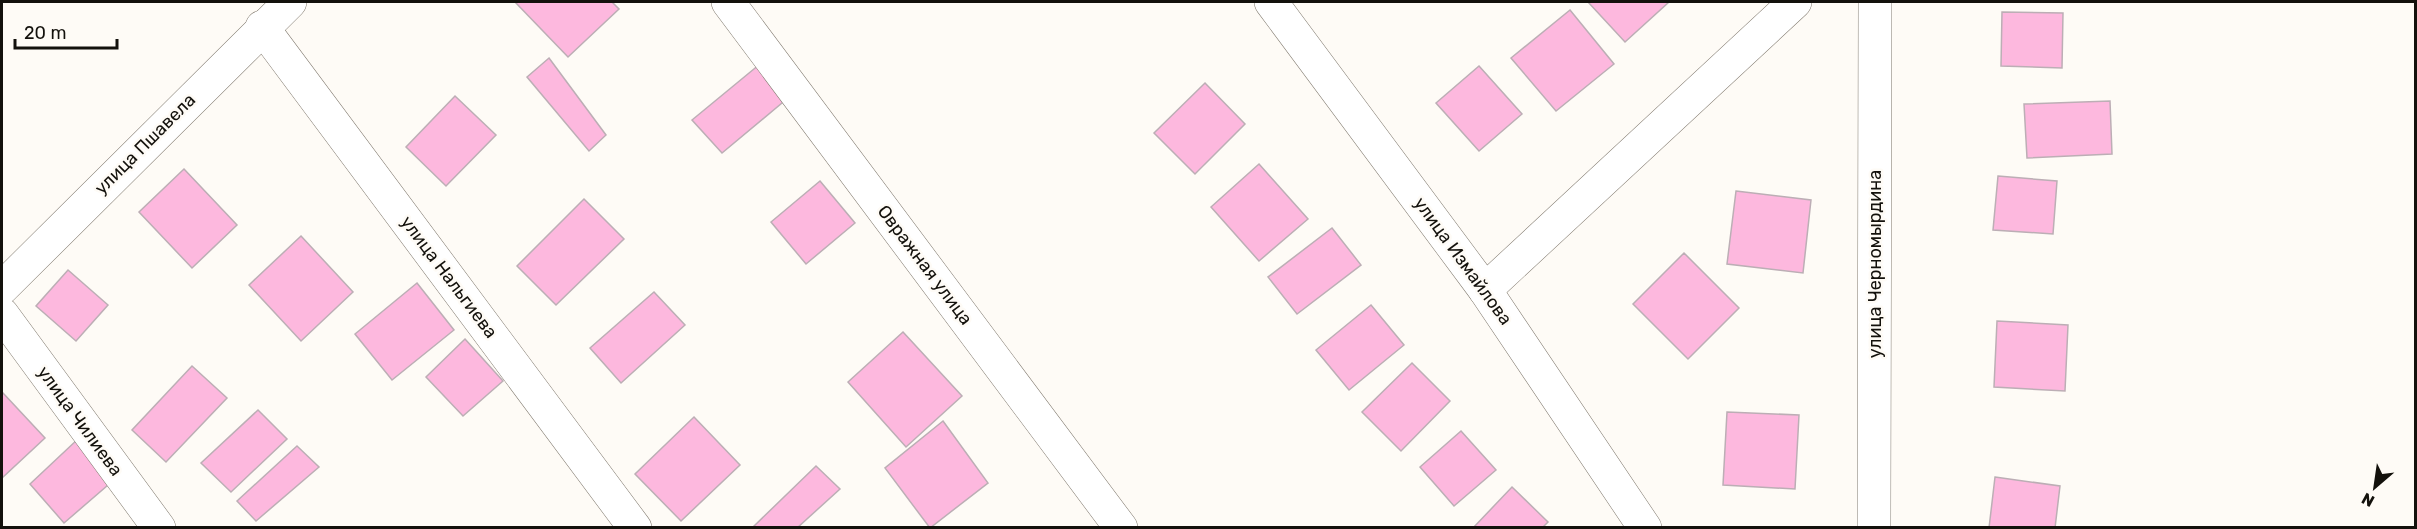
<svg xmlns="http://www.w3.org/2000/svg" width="2417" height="529" font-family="Rubik,sans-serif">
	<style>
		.building { fill: #fdb8de; stroke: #bcaeb5; stroke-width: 1.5 }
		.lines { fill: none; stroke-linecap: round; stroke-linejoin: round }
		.street-casing { stroke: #817a6f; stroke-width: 34 }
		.street { stroke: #fff; stroke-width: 33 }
		.labels { text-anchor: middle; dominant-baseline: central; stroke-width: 5; stroke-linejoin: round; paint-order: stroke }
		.street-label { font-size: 18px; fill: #13110c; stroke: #fefbf6 }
	</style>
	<rect width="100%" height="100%" fill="#fefbf6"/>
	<!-- building -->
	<g class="building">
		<path d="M 515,2 L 612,2 L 619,9 L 568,57 Z"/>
		<path d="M 1588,2 L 1669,2 L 1625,42 Z"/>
		<path d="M 1570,10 L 1614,64 L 1556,111 L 1511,58 Z"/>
		<path d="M 2002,12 L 2063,13 L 2062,68 L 2001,66 Z"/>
		<path d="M 549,58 L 606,135 L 589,151 L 527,77 Z"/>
		<path d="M 760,64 L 788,98 L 722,153 L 692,120 Z"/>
		<path d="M 1479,66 L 1522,114 L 1479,151 L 1436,103 Z"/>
		<path d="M 1205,83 L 1245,124 L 1195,174 L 1154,133 Z"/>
		<path d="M 455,96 L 496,135 L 446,186 L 406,147 Z"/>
		<path d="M 2110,101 L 2112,154 L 2027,158 L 2024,104 Z"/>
		<path d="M 1259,164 L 1308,219 L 1259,261 L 1211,207 Z"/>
		<path d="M 184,169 L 237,225 L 192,268 L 139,212 Z"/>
		<path d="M 1998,176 L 2057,181 L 2053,234 L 1993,230 Z"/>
		<path d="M 820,181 L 855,223 L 806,264 L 771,222 Z"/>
		<path d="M 1736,191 L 1811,200 L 1803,273 L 1727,264 Z"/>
		<path d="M 584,199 L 624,239 L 556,305 L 517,266 Z"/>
		<path d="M 1332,228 L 1361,265 L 1297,314 L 1268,277 Z"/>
		<path d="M 301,236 L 353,292 L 301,341 L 249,285 Z"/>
		<path d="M 1684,253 L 1739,308 L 1688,359 L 1633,304 Z"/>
		<path d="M 68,270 L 108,305 L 76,341 L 36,306 Z"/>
		<path d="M 417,283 L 454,330 L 392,380 L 355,334 Z"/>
		<path d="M 654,292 L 685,325 L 621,383 L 590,348 Z"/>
		<path d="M 1371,305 L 1404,345 L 1349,390 L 1316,350 Z"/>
		<path d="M 1997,321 L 2068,325 L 2065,391 L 1994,387 Z"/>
		<path d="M 903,332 L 962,396 L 906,447 L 848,382 Z"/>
		<path d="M 465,339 L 503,381 L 463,416 L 426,377 Z"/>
		<path d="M 1412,363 L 1450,401 L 1401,451 L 1362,412 Z"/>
		<path d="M 192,366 L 227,398 L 166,462 L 132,430 Z"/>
		<path d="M 3,393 L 45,438 L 2,478 L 2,395 Z"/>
		<path d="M 258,410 L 287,439 L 231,492 L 201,463 Z"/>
		<path d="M 1727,412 L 1799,415 L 1795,489 L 1723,485 Z"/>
		<path d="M 694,417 L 740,465 L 681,521 L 635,474 Z"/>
		<path d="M 943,421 L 988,483 L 930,528 L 885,468 Z"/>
		<path d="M 1461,431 L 1496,470 L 1454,506 L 1420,467 Z"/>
		<path d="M 79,438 L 115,479 L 64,523 L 30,484 Z"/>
		<path d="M 297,446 L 319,467 L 256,521 L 237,501 Z"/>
		<path d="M 816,466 L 840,489 L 797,528 L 752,528 Z"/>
		<path d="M 1995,477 L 2060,486 L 2055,528 L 1989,528 Z"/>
		<path d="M 1512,487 L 1548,522 L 1542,528 L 1473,528 Z"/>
	</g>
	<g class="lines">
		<defs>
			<g id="street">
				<path d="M 728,2 L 1121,528"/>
				<path d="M 1271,2 L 1485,290 L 1645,528"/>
				<path d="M 262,27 L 635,528"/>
				<path d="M 2,288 L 290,2"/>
				<path d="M 1485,290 L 1795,2"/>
				<path d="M 2,314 L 159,528"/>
				<path d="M 1874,528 L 1875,2"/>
			</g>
		</defs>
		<!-- street casing -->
		<use href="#street" class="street-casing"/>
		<!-- street -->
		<use href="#street" class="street"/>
	</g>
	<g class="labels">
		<!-- street labels -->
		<g class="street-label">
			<text transform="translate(145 144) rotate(-45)">улица Пшавела</text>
			<text transform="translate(1463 261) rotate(54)">улица Измайлова</text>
			<text transform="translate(1875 264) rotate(-90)">улица Черномырдина</text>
			<text transform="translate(925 265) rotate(53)">Овражная улица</text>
			<text transform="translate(449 277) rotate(53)">улица Нальгиева</text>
			<text transform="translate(80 421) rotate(54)">улица Чилиева</text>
		</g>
	</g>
	<!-- border -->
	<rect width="2417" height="529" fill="none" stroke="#13110c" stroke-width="6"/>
	<!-- north arrow -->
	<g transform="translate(2375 487) rotate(209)" stroke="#fefbf6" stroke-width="4.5" paint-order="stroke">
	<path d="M0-4.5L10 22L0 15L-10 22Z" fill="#13110c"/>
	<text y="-9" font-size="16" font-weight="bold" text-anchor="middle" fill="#13110c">N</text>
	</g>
	<!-- scale -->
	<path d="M15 39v9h102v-9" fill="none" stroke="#13110c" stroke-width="3"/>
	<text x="24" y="39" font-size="18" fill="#13110c" stroke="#fefbf6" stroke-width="4.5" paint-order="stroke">20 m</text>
</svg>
